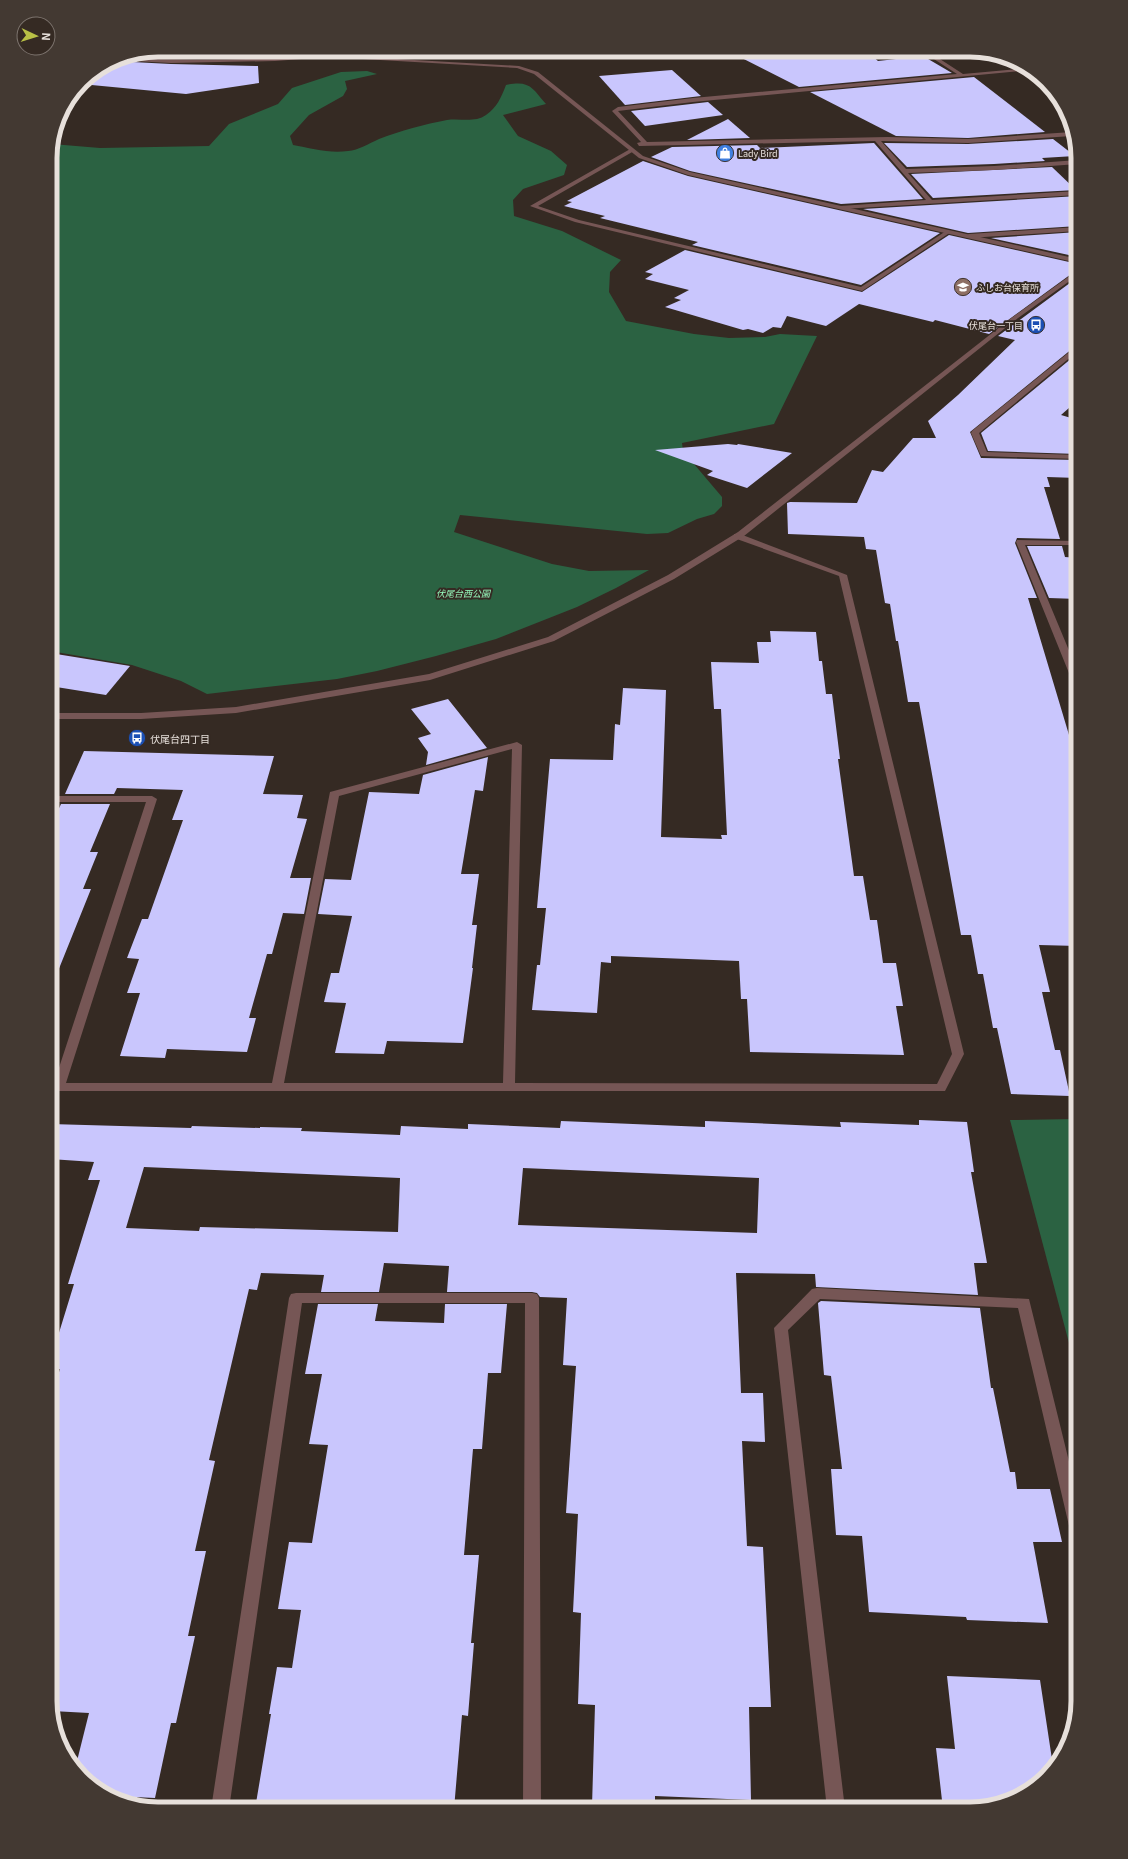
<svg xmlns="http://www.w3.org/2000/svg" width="1128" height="1859" font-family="Georgia,'Noto Sans JP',serif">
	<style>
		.green { fill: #2b6242 }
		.building { fill: #c9c6fd; fill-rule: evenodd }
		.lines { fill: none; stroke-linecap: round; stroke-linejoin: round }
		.minor { fill: #765655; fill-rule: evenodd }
		.tertiary { fill: #765655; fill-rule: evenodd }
		.labels { text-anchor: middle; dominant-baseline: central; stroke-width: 4; stroke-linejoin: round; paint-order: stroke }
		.far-poi-label { font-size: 9px; fill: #e7e0db; stroke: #352a23; text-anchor: start }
		.far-park-label { font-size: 9px; font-style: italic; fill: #96fbbe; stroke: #352a23 }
		.poi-label { font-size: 10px; fill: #e7e0db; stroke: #352a23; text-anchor: start }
		.rim { fill: none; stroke: #e7e0db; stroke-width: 5 }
	</style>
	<rect width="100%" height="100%" fill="#352a23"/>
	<!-- green -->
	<g class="green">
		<path d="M 367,71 L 377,74 L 345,81 L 347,89 L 343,96 L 309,115 L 290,136 L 293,145 C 310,148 330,154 348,151 C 359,150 368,144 379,139 C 400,131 425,124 447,120 C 460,118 475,123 486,115 C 497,107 501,98 506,85 C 530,80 532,88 546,104 L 503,115 L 518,136 L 551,151 L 567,165 L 564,175 L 523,189 L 513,200 L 514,216 L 562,231 L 621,260 L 610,272 L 609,292 L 626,321 L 694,334 L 729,338 L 765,337 L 780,334 L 817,336 L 774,424 L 682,443 L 683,451 L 722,497 L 722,506 L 714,514 L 697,519 L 668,533 L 647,534 L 460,515 L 454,532 L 552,564 L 589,571 L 649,570 L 616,588 L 577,607 L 496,639 L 436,656 L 377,671 L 337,679 L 207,694 L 181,681 L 132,665 L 50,651 L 50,152 L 52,144 L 100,148 L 209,146 L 229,124 L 278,104 L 292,88 L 341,72 Z"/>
		<path d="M 1078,1119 L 1078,1377 L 1010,1120 Z"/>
	</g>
	<!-- building -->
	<g class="building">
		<path d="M 158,50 L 220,50 L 212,58 L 125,57 Z"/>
		<path d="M 726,50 L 865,50 L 878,61 L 923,56 L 952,73 L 799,87 Z"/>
		<path d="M 113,61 L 171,64 L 258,66 L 259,83 L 186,94 L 81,84 Z"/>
		<path d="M 672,70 L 701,96 L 625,105 L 599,76 Z"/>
		<path d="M 974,77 L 1045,132 L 968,138 L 896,136 L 810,92 Z"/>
		<path d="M 708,102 L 723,115 L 645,126 L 631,111 Z"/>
		<path d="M 728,119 L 750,138 L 687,140 Z"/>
		<path d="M 1053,139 L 1075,156 L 1042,158 L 1045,161 L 994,164 L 907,167 L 884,143 L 968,144 Z"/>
		<path d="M 874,143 L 923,199 L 841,204 L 690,171 L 651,157 L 672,147 L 757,145 L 760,148 Z"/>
		<path d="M 643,161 L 688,176 L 940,233 L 861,285 L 692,245 L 698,242 L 600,218 L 605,216 L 564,206 L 572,202 L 567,201 Z"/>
		<path d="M 1052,167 L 1076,190 L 933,198 L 911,174 Z"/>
		<path d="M 1078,196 L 1078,226 L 968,233 L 863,209 Z"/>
		<path d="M 1078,232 L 1078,257 L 991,238 Z"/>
		<path d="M 949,235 L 1078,264 L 1078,269 L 989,334 L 935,320 L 933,322 L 859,304 L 826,326 L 787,316 L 781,328 L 773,327 L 763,333 L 748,329 L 743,330 L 665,307 L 681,300 L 674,298 L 689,290 L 645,279 L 653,274 L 645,272 L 685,250 L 862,292 Z"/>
		<path d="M 1078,277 L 1078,344 L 970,432 L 981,458 L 1078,460 L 1078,478 L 1047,477 L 1050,487 L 1044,487 L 1060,539 L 1017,538 L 1015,543 L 1037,598 L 1028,598 L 1078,765 L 1078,946 L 1039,945 L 1050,992 L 1042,992 L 1055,1050 L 1060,1050 L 1070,1096 L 1011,1094 L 997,1028 L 993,1028 L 983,974 L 978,974 L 971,935 L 961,935 L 919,702 L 908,702 L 898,641 L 896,641 L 890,604 L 885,603 L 876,550 L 866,549 L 864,537 L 788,534 L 787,503 L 790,502 L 857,503 L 872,470 L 883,472 L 913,438 L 936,438 L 928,421 L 958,395 L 1015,340 L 998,336 Z"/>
		<path d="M 1078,353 L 1078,400 L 1061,415 L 1078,420 L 1078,454 L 988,451 L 981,433 Z"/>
		<path d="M 728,444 L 737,445 L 738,444 L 792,453 L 747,488 L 707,475 L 713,471 L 655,450 Z"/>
		<path d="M 1027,546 L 1062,546 L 1065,557 L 1078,558 L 1078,599 L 1049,598 Z"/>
		<path d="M 770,631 L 816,632 L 819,661 L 822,661 L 826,694 L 832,694 L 840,759 L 838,759 L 854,876 L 863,876 L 870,920 L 877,920 L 883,963 L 896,963 L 903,1006 L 896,1006 L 904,1055 L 750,1052 L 747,999 L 741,999 L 739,961 L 611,956 L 611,963 L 601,962 L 597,1013 L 532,1010 L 537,965 L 540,965 L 546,908 L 537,908 L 550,759 L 613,760 L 615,724 L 620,725 L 623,688 L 666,690 L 661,837 L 722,839 L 721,835 L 727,835 L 721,709 L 714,709 L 711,662 L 759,663 L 757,642 L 771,642 Z"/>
		<path d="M 50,653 L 130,666 L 106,695 L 50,686 Z"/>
		<path d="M 448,699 L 487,748 L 426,765 L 428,752 L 418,738 L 431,734 L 411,709 Z"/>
		<path d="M 84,751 L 274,756 L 263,794 L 303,795 L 297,818 L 307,819 L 290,878 L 311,878 L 304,914 L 283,913 L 272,954 L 267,954 L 249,1018 L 256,1018 L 247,1052 L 167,1049 L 165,1058 L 120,1056 L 140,993 L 127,993 L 139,959 L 127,958 L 142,919 L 148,919 L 183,820 L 172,820 L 183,790 L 117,788 L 114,794 L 65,794 Z"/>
		<path d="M 488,757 L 483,791 L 475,790 L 461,874 L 479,874 L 472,925 L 477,925 L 472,968 L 473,968 L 463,1043 L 387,1041 L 384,1054 L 335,1053 L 346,1003 L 324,1002 L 331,973 L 339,973 L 352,916 L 318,914 L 325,879 L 351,880 L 369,792 L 419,794 L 423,775 Z"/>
		<path d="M 61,804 L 110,804 L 90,852 L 98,852 L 83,889 L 91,889 L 52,986 L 50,986 L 50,828 Z"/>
		<path d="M 919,1120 L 967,1122 L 974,1172 L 971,1172 L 987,1263 L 974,1263 L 978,1295 L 816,1287 L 815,1274 L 736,1273 L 741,1393 L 763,1393 L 765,1442 L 742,1441 L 747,1546 L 763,1547 L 771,1707 L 749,1707 L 751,1800 L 655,1796 L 655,1809 L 592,1806 L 595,1705 L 578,1704 L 581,1613 L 573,1612 L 578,1514 L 566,1513 L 576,1366 L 563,1365 L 567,1298 L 540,1297 L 537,1293 L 532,1292 L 447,1292 L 449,1266 L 384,1263 L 379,1292 L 321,1292 L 324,1275 L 261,1273 L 257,1290 L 249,1289 L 209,1460 L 215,1461 L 195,1551 L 206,1551 L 188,1636 L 195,1636 L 176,1723 L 171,1723 L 155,1798 L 113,1796 L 98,1791 L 76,1765 L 89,1713 L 52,1711 L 50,1701 L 50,1402 L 60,1369 L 50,1369 L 50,1362 L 74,1284 L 68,1284 L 100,1180 L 88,1180 L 94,1162 L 50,1159 L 50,1124 L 191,1128 L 192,1126 L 260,1128 L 260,1127 L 302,1128 L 301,1131 L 400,1135 L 401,1126 L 468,1129 L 468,1124 L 560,1128 L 561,1121 L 705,1127 L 705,1121 L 841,1127 L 840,1122 L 919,1125 ZM 144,1167 L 400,1178 L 398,1232 L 200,1227 L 199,1231 L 126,1228 ZM 523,1168 L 759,1178 L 757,1233 L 518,1225 Z"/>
		<path d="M 821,1301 L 980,1308 L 991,1388 L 993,1388 L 1010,1472 L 1015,1472 L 1017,1489 L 1050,1489 L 1062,1542 L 1033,1542 L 1048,1623 L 967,1620 L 966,1617 L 869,1612 L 862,1536 L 836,1535 L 831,1469 L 842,1469 L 831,1376 L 824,1375 L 818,1303 Z"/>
		<path d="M 318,1304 L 378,1304 L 375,1321 L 444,1323 L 445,1304 L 507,1304 L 501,1373 L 488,1373 L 482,1449 L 473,1449 L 464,1555 L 479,1555 L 471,1643 L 474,1643 L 468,1716 L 462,1715 L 454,1809 L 255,1809 L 271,1714 L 269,1714 L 277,1667 L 292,1668 L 301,1610 L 278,1609 L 289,1542 L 312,1543 L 328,1445 L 309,1444 L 322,1374 L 305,1374 Z"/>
		<path d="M 947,1676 L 1040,1680 L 1053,1766 L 1017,1798 L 970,1809 L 943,1809 L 936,1748 L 955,1749 Z"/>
	</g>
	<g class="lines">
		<!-- minor -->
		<g class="minor">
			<path d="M 356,50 L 367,50 L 328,57 L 326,56 Z"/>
			<path d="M 920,50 L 926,50 L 963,74 L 1028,68 L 1032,70 L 693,102 L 618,111 L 647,142 L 888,137 L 968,139 L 1072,132 L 1072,136 L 968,143 L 881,141 L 906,169 L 994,166 L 1078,160 L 1078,164 L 994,170 L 908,173 L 932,200 L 1078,191 L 1078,195 L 842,209 L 840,208 L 840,206 L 926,200 L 875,141 L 639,146 L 637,143 L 641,142 L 612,111 L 618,107 L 693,98 L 957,74 Z"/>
			<path d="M 632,148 L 634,151 L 538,206 L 579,220 L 861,287 L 946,231 L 951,232 L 862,291 L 575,222 L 530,206 Z"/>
			<path d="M 1078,227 L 1078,231 L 969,238 L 966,236 L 969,234 Z"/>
			<path d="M 1078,345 L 1078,351 L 979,433 L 987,452 L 1078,455 L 1078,459 L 981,456 L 971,433 L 972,431 Z"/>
			<path d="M 734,534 L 740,534 L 847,575 L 964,1054 L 945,1091 L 50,1091 L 50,1083 L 54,1083 L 146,802 L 50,802 L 50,796 L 152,796 L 157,799 L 66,1083 L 272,1083 L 330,792 L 517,742 L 522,745 L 515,1083 L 937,1084 L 952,1054 L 839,576 L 734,538 ZM 512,749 L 503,1083 L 284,1083 L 339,796 Z"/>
			<path d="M 1017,540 L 1078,541 L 1078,545 L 1025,545 L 1078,672 L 1078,686 L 1073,683 L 1016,542 Z"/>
			<path d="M 817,1288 L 1029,1299 L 1078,1498 L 1078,1537 L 1073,1535 L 1070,1530 L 1018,1308 L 820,1299 L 788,1330 L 845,1809 L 827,1809 L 774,1328 L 812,1289 Z"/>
			<path d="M 296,1293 L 532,1293 L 537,1294 L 539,1298 L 541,1809 L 523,1809 L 525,1303 L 302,1303 L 229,1809 L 211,1809 L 289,1298 L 291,1294 Z"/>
		</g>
		<!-- tertiary -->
		<g class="tertiary">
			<path d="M 328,55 L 519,66 L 538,72 L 643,156 L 690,172 L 1078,259 L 1078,263 L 688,175 L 639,158 L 534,74 L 517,68 L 328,57 L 275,61 L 171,63 L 114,60 L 119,58 C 189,61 258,60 328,55 Z"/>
			<path d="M 1078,270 L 1078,275 L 1014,321 L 744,536 L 674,579 L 554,641 L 430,680 L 236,713 L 141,719 L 50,719 L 50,713 L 141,713 L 236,707 L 429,674 L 548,637 L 668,575 L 738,532 L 1010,319 Z"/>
		</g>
	</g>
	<!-- icons -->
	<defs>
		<symbol id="shop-disc" viewBox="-11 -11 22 22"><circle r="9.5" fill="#3f7fe0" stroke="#352a23"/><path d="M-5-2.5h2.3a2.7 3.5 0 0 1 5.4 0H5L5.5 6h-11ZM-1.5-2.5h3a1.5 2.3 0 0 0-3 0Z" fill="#fff"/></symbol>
		<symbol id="school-disc" viewBox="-11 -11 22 22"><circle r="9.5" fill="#8d6e63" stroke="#352a23"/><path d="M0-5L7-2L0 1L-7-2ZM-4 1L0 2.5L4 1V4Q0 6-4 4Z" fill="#fff"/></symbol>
		<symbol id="bus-disc" viewBox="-11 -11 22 22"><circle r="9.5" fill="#1a4fb4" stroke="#352a23"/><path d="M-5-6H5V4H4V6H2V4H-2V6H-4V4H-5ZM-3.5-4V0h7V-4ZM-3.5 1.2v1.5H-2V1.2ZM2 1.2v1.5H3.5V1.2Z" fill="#fff"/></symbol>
	</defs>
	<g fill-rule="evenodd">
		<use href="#shop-disc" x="715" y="143" width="20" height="20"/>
		<use href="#school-disc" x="953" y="277" width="20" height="20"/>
		<use href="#bus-disc" x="1026" y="315" width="20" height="20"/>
		<use href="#bus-disc" x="127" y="728" width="20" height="20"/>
	</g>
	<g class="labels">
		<!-- far-poi labels -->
		<g class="far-poi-label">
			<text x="738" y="153">Lady Bird</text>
			<text x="976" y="287">ふしお台保育所</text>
			<text x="1023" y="325" text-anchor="end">伏尾台一丁目</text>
		</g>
		<!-- far-park labels -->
		<g class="far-park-label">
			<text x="463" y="593">伏尾台⻄公園</text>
		</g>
		<!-- poi labels -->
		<g class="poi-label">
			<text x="150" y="738">伏尾台四丁目</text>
		</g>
	</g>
	<!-- crop -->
	<path d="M0 0H1128V1859H0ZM158 57H970A101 101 0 0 1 1071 158V1701A101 101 0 0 1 970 1802H158A101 101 0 0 1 57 1701V158A101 101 0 0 1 158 57Z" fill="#433932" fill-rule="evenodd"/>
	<path class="rim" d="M158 57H970A101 101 0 0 1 1071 158V1701A101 101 0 0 1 970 1802H158A101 101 0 0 1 57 1701V158A101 101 0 0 1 158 57Z"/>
	<!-- north arrow -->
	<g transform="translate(36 36) rotate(94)"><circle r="19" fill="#352a23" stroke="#7c736d"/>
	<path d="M0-3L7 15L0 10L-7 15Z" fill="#b9c146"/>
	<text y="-6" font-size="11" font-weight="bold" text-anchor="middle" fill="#e7e0db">N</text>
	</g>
</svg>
